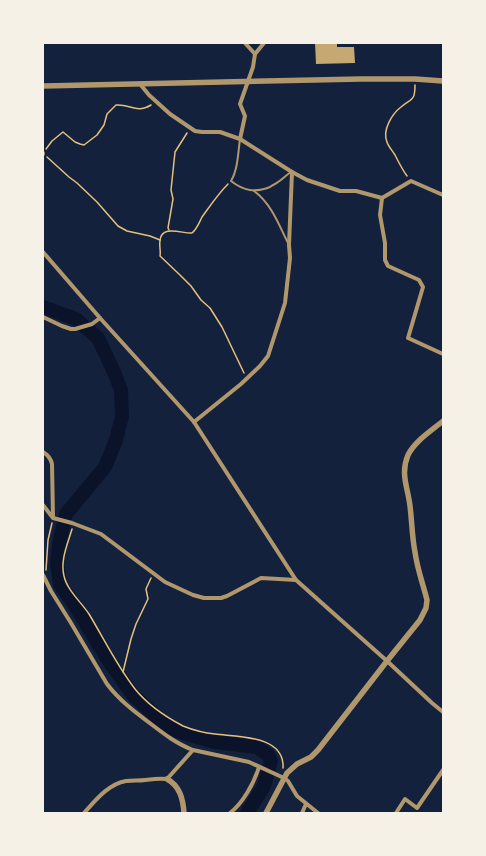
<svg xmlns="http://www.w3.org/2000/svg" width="486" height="856" font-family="Overpass,sans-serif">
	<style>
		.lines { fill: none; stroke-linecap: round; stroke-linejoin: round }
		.river { stroke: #0b132b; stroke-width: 14 }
		.building { fill: #c6a872 }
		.path { stroke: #e5c07b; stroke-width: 1.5 }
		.service { stroke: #b1986c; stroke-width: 2 }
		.minor { stroke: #b1986c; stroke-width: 4 }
		.tertiary { stroke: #b1986c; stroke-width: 5.5 }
	</style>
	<rect width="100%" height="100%" fill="#14213d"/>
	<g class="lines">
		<!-- river -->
		<path class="river" d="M 43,307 L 76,319 L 98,338 L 114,372 L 121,390 L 122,416 L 116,440 L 105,467 L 66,514 L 60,539 L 57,563 L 60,584 L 76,607 L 110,663 L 133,695 L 157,717 L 176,731 L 215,742 L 257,747 L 268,755 L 271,761 L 264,786 L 247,813"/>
	</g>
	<!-- building -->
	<path class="building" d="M 315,43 L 337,43 L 337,47 L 354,47 L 355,63 L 316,64 Z"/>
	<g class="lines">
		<!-- path -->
		<g class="path">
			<path d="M 46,149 L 52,141 L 63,132 L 75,142 L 80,144 L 84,145 L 97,135 L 104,125 L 107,114 L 116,105 C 131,104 136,114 151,105"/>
			<path d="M 47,157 L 69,177 L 77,183 L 97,202 L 118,226 L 127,231 L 150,236 L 160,240"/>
			<path d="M 407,176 C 402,169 399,163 395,155 C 392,150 388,146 387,142 C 382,130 392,114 401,107 C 412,98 415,101 415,85"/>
			<path d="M 228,184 C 218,194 210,206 202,217 C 199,223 197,229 192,233 C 183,234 161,224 160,241 C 159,246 161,251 160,256 L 180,275 L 191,286 L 201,300 L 210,308 L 222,327 L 244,373"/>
			<path d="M 169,230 L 168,228 L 173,199 L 171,190 L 175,152 L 187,133"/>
			<path d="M 72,529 C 68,543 60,560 64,576 C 67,590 81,602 89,614 C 104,639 117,666 135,689 C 147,704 166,717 183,726 C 193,730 204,733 215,734 C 238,737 285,735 283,768"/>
			<path d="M 46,570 L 48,540 L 52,523"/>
			<path d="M 123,672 L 131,639 L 136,624 L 148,599 L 146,589 L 151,578"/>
		</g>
		<!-- service -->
		<g class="service">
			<path d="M 240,139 C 238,153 238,169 231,181 C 244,191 255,193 270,187 C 272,185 276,184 278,182 C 283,179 286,175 291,172"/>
			<path d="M 254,191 C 271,203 279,225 288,243"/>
		</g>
		<!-- minor -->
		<g class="minor">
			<path d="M 245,43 L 255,54"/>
			<path d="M 140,84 L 149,95 L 170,114 L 195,131 L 202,132 L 220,132 L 240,139 L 292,172 L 307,180 L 340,191 L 356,191 L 382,198 L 411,181 L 443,195"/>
			<path d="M 240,139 L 245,116 L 240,104 L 253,67 L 255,54 L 264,43"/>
			<path d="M 43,154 L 43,153"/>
			<path d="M 382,198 L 380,215 L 385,243 L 385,260 L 388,266 L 419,280 L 423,287 L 408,338 L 443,354"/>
			<path d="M 43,252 L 100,318 L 194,422 L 296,580 L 387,661 L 432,703 L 443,712"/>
			<path d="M 43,317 L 62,326 L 71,329 L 75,329 L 92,324 L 100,318"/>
			<path d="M 194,422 L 241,384 L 260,366 L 268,356 L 285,303 L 290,258 L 289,245 L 292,172"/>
			<path d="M 43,452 C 48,455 51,459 52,464 L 53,517"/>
			<path d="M 43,505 L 53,518 L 72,523 L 101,534 L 165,582 L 193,595 L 204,598 L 221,598 L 227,596 L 261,578 L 296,580"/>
			<path d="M 43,575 L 51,591 L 71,623 L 107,684 C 119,700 135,712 151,724 C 164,734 177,744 193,750 L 249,762 L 284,778 L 288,781 L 297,796 L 318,813"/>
			<path d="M 84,813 C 95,801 108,784 126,781 C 132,780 139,781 145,780 C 153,779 159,778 167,779 L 193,750"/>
			<path d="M 230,813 C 243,803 254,783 259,767"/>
			<path d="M 302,813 L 306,804"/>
			<path d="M 396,813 L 405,799 L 417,808 L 443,770"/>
		</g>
		<!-- tertiary -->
		<g class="tertiary">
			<path d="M 43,86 L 361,79 L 415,79 L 443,81"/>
			<path d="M 167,779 C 180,786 183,799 184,813"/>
			<path d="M 266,813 L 287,773 L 297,764 L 311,757 L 318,750 L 387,661 L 420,620 L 426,608 L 427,600 C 423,584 417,568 415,552 C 412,537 412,522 410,506 C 408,488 400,474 408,455 C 415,441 431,431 443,421"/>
		</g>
	</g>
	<!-- border -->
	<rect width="486" height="856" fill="none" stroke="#f6f1e7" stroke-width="88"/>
</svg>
